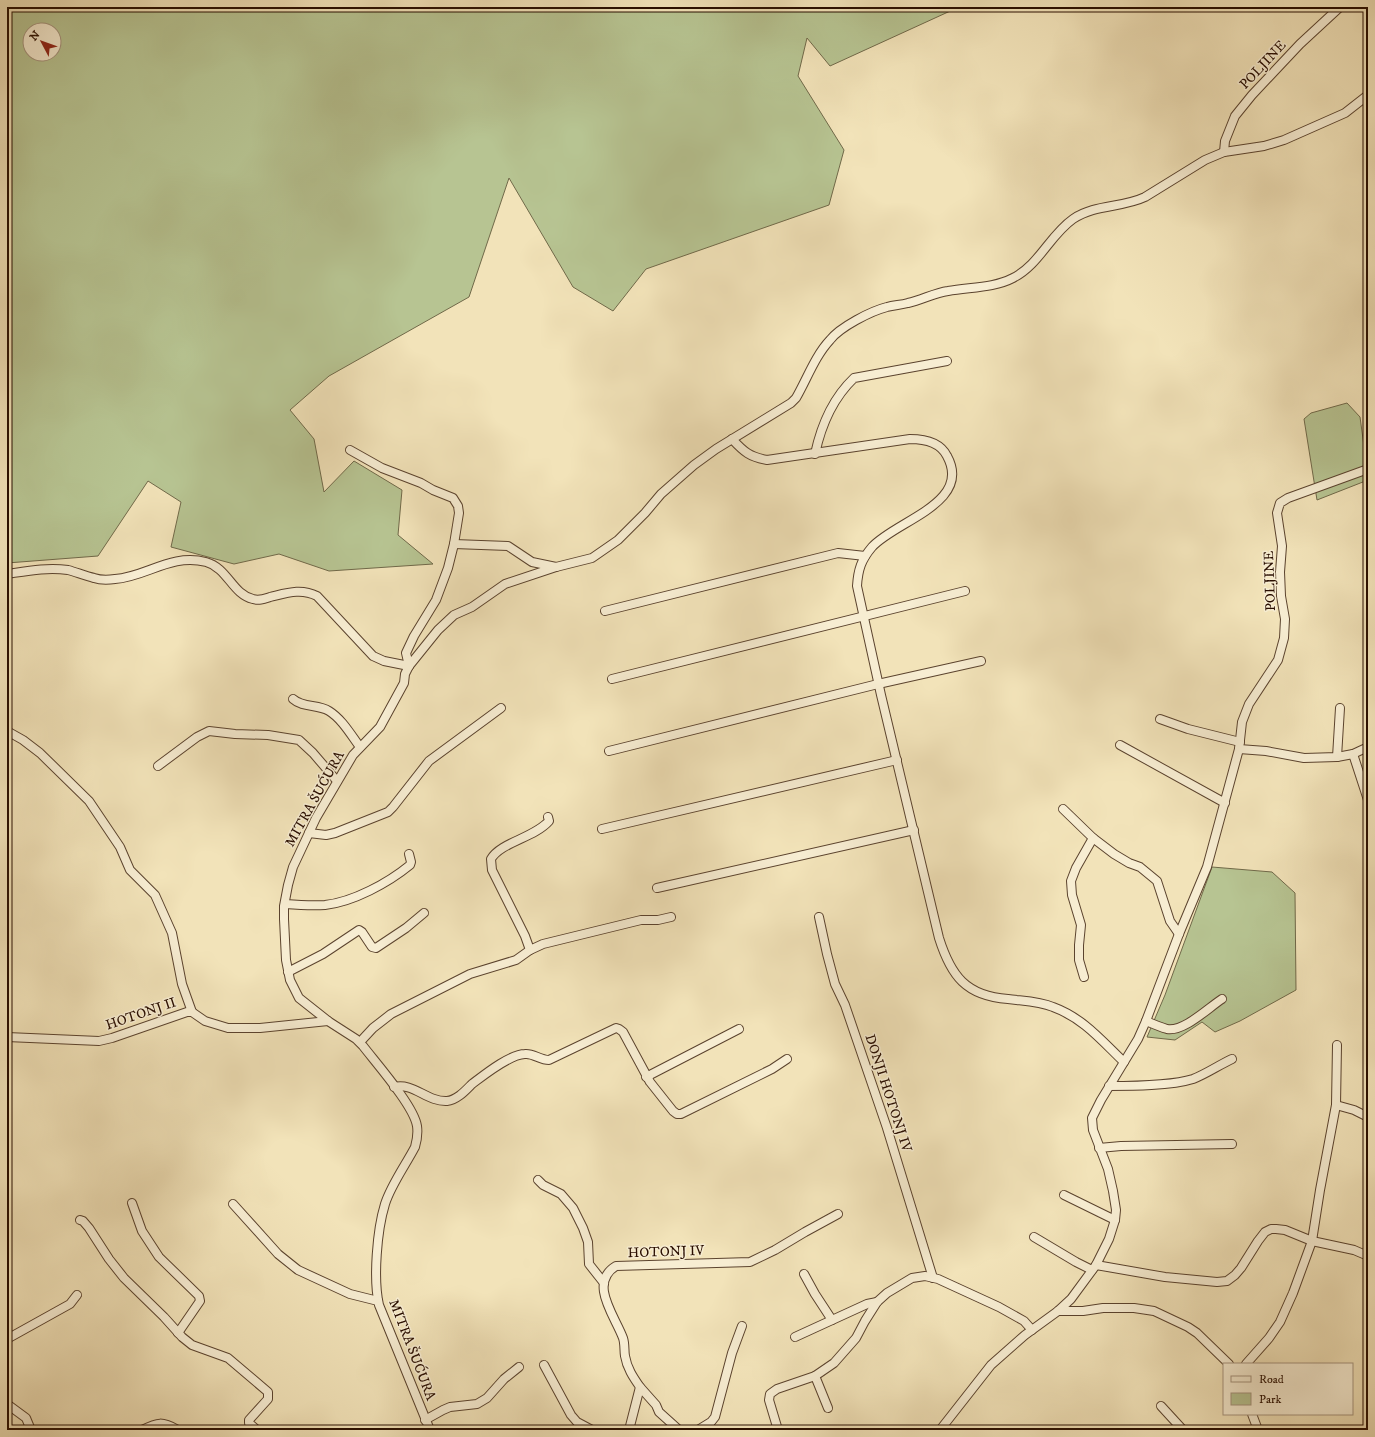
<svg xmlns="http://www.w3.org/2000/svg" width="1375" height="1437" font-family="'IM FELL DW Pica',serif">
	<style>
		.green { fill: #b7c492; stroke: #706949; fill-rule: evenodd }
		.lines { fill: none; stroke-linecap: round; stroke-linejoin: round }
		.street-casing { stroke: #5b432e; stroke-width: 10 }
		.street { stroke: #f7edd2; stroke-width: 8 }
		.labels { text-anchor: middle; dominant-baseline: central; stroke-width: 3; stroke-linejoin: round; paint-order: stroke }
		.street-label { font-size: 14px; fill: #290e00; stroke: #f7edd2 }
	</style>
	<rect width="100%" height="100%" fill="#f2e3b9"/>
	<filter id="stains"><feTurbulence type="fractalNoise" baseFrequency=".005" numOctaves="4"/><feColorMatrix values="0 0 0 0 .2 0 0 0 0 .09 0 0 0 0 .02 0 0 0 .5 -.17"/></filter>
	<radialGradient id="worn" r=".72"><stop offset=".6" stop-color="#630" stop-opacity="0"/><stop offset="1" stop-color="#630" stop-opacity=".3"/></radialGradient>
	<!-- green -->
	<g class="green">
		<path d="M 7,7 L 959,7 L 830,66 L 807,38 L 798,76 L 844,150 L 829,205 L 646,269 L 613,311 L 573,287 L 509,178 L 469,297 L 329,376 L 290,410 L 314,439 L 324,492 L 354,461 L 402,490 L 398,535 L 433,564 L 329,571 L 279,554 L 234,564 L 171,547 L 181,502 L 148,481 L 98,556 L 7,563 ZM 30,30 L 54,30 L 54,54 L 30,54 Z"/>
		<path d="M 1347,403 L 1360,417 L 1366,461 L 1368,461 L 1368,480 L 1317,500 L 1304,419 L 1311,413 Z"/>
		<path d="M 1212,867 L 1272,872 L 1295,893 L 1296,990 L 1240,1021 L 1215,1032 L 1202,1022 L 1175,1040 L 1147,1037 L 1165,995 Z"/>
	</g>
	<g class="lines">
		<defs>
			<g id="street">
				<path d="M 1224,152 L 1225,141 L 1235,116 L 1252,95 L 1300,44 L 1340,7"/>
				<path d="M 732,439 C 744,452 750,457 767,460 L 910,439 C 924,439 940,442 947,456 C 973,503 895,521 872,547 C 861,560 858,570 857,586 L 881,695 L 939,938 C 951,976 966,996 1008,999 C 1023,1001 1039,1001 1053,1007 C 1083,1018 1101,1040 1124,1062"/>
				<path d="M 350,450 L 382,468 L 421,483 L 433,490 L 453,498 L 458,506 L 459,513 L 454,544 L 448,568 L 436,600 L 414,636 L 406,653 L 409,666 L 405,674 L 404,683 L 380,727 L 353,755 L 316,818 L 293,867 L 288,885 L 284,906 L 284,919 L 286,960 L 290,980 L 299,998 L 328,1021 L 356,1039 L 363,1046 C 376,1063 414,1106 417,1126 C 418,1133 417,1140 415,1147 C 405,1166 391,1185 385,1204 C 377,1230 373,1279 379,1305 L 430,1430"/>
				<path d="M 815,454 C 821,426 833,398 854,378 L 947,361"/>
				<path d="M 454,544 L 508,546 L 532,562 L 556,567"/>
				<path d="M 7,574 C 27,571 47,567 68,570 C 76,572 85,576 94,578 C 100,580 108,580 115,579 C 146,577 171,553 206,562 C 228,568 232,594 253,599 C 259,601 264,599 270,597 C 287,593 301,588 317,596 L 373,656 L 384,661 L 409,666"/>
				<path d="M 605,611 L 838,553 L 865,556"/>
				<path d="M 409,666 L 438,630 L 454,615 L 472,607 L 505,584 L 556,567 L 592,558 L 618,540 L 645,513 L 661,494 L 694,465 L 716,449 L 791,403 L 796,398 C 807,379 815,356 830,340 C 840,327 871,311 887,307 C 894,305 901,305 908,303 C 922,300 934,293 948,291 C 970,287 994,288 1013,278 C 1039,265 1050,235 1073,219 C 1095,204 1122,208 1145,197 L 1205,160 L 1224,152 L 1264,146 L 1284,140 L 1345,113 L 1368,95"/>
				<path d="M 612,679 L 965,591"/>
				<path d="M 293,699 C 303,708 318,704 329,711 C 342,719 351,735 360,747"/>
				<path d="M 1160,719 L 1188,729 L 1240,742"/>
				<path d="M 7,731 L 23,740 L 40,753 L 89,801 L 120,847 L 130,870 L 155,895 L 172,933 L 182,984 L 192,1012"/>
				<path d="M 1120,745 L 1225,803"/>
				<path d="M 1239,749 L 1266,751 L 1304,758 L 1337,757 L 1353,754 L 1368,747"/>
				<path d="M 609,751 L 878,684 L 981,661"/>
				<path d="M 1353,754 L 1368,800"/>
				<path d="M 1337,757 L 1340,708"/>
				<path d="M 158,766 L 197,737 L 209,731 L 235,734 L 268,735 L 299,740 L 313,753 L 337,781"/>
				<path d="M 1063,809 L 1093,838 L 1114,854 L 1129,863 L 1140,867 L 1157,881 L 1170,921 L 1179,934"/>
				<path d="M 602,829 L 897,760"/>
				<path d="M 309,833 L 326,835 L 335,833 L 388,812 L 393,807 L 429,761 L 501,708"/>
				<path d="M 657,888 L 914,830"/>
				<path d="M 285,904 C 298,905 311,906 325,905 C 353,902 388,883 410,865 L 411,862 L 409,854"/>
				<path d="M 819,917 L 827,954 L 835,984 L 845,1005 L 887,1128 L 933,1278"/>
				<path d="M 530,950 L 525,936 L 492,870 L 491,859 C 501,842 534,838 549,821 L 548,817"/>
				<path d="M 288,972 L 323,954 L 359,930 L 362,932 L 372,947 L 376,948 L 406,928 L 424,913"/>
				<path d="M 1084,977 L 1079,960 L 1079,945 L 1081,925 L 1072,895 L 1071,881 L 1076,868 L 1093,838"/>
				<path d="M 1146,1021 C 1153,1024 1160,1027 1167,1029 C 1184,1032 1208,1008 1222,999"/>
				<path d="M 7,1037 L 99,1041 L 112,1038 L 187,1012 L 192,1012 L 205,1021 L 228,1028 L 260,1028 L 328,1021"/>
				<path d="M 360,1042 L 373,1028 L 391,1014 L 470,974 L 516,960 L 530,950 L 543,944 L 641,920 L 658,920 L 671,917"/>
				<path d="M 646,1077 L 739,1029"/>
				<path d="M 1109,1086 C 1132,1086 1171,1086 1193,1079 C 1206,1074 1219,1065 1232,1059"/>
				<path d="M 394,1087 C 413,1082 427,1102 447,1101 C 457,1100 465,1091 472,1084 C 484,1075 510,1054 525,1054 C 533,1053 540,1060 549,1060 L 616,1028 L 619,1029 L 623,1032 L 650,1082 L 673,1111 L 677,1114 L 681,1114 L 772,1069 L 787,1059"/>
				<path d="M 1336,1105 L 1354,1110 L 1368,1117"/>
				<path d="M 1099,1148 L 1121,1146 L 1232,1144"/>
				<path d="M 538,1180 L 543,1185 L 561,1194 L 573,1208 L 583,1228 L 588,1242 L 589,1264 L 604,1283"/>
				<path d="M 1064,1195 L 1115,1220"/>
				<path d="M 132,1203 L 142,1231 L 159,1257 L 199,1296 L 200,1301 L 178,1333"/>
				<path d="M 233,1204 L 278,1254 L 298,1270 L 350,1294 L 378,1301"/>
				<path d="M 80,1220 L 83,1221 L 89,1228 L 109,1259 L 124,1278 L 164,1317 L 182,1337 L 192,1345 L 228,1358 L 268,1392 L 268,1399 L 249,1420 L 249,1423 L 257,1430"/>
				<path d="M 1034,1237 L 1076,1262 L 1092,1270"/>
				<path d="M 1096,1265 L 1165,1277 L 1217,1282 L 1227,1281 L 1235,1275 L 1241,1268 L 1258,1241 L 1265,1232 L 1271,1229 L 1276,1229 L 1285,1230 L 1312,1241 L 1354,1250 L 1368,1256"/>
				<path d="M 804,1274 L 815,1294 L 832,1320"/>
				<path d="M 1058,1311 L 1083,1311 L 1103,1308 L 1134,1308 L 1154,1311 L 1188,1327 L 1197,1333 L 1229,1364"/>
				<path d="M 795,1337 L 867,1304 L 877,1302"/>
				<path d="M 7,1339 L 70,1304 L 77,1295"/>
				<path d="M 1246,1364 L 1269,1338 L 1280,1322 L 1293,1293 L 1312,1241 L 1320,1190 L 1336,1105 L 1337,1045"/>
				<path d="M 544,1365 L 571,1415 L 577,1422 L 592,1430"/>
				<path d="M 815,1376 L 828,1408"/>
				<path d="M 640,1387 L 656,1405 L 659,1412 L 679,1430"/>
				<path d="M 7,1404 L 26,1418 L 31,1430"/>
				<path d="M 1161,1406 L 1183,1430"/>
				<path d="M 1252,1414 L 1258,1430"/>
				<path d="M 425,1420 L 443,1410 L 450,1407 L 477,1404 L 487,1398 L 504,1379 L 519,1367"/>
				<path d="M 142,1430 C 158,1422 162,1421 178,1430"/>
				<path d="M 629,1430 L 640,1387 C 633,1377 627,1368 625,1356 C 624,1350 625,1344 623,1338 C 615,1316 588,1283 616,1266 L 750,1262 L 775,1250 L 805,1232 L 838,1214"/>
				<path d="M 698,1430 L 711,1422 L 715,1417 L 732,1353 L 742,1326"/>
				<path d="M 778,1430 L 769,1400 L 770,1394 L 777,1389 L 815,1376 L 834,1363 L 856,1338 L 865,1321 L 877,1302 L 887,1293 L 912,1278 L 925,1276 L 938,1279 L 999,1307 L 1024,1321 L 1032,1330"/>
				<path d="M 940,1430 L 991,1365 L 1025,1335 L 1058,1311 L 1071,1299 L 1096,1265 L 1109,1239 L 1115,1220 L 1116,1210 L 1113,1191 L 1108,1169 L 1093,1130 L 1092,1118 L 1101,1100 L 1138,1039 L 1146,1021 L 1179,934 L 1207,867 L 1239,749 L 1242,722 L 1249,704 L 1278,660 L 1284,638 L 1285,619 L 1281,596 L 1280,572 L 1282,546 L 1277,513 L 1280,503 L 1288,498 L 1368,469"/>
			</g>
		</defs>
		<!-- street casing -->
		<use href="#street" class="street-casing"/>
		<!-- street -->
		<use href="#street" class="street"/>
	</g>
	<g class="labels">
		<!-- street labels -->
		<g class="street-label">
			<text transform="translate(1263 65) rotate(-47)">POLJINE</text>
			<text transform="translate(1270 581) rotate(-92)">POLJINE</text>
			<text transform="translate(315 799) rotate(-61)">MITRA ŠUĆURA</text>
			<text transform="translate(141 1014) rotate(-19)">HOTONJ II</text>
			<text transform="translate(888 1093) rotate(72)">DONJI HOTONJ IV</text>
			<text transform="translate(666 1252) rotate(-2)">HOTONJ IV</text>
			<text transform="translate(412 1350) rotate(69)">MITRA ŠUĆURA</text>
		</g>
	</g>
	<!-- margin -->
	<rect width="1375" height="1437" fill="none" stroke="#f2e3b9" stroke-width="24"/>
	<rect x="8" y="8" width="1359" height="1421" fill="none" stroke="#290e00" stroke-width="2"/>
	<rect x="12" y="12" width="1351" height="1413" fill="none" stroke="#290e00"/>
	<!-- legend -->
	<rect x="1223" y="1363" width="130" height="52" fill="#f7edd2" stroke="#a5947e"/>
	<rect x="1231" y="1376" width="20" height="6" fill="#f7edd2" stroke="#a5947e"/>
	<text x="1259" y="1383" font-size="12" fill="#290e00">Road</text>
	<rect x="1231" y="1393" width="20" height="12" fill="#b7c492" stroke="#a5947e"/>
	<text x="1259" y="1403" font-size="12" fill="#290e00">Park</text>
	<!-- north arrow -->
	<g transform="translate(42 42) rotate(311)"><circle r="19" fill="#f7edd2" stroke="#a5947e"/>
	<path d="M0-3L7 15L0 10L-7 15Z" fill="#8f2418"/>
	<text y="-6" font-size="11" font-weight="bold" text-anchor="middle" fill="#290e00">N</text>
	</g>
	<rect width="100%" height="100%" filter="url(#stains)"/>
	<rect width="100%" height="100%" fill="url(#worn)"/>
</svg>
